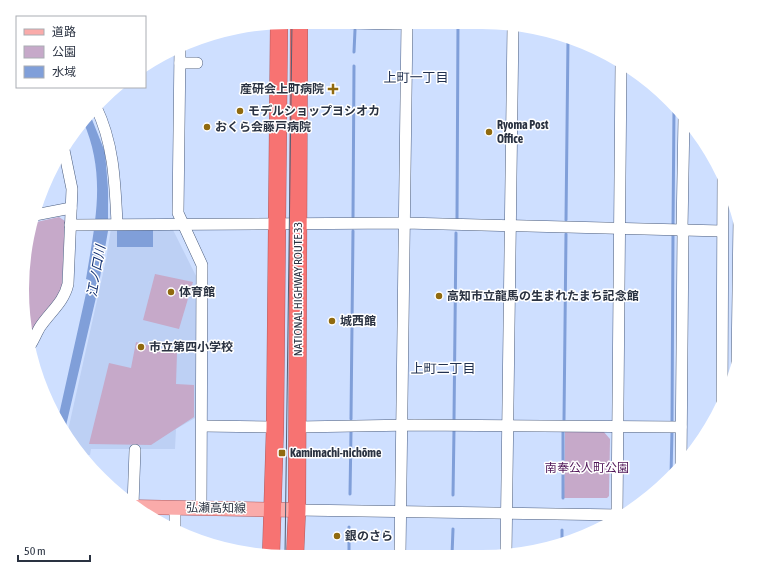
<svg xmlns="http://www.w3.org/2000/svg" width="771" height="579" font-family="'Asap Condensed','Noto Sans JP',sans-serif">
	<style>
		.built { fill: #bdd0f4 }
		.green { fill: #c6a9c9 }
		.water { fill: #809fd9 }
		.lines { fill: none; stroke-linecap: round; stroke-linejoin: round }
		.stream { stroke: #809fd9; stroke-width: 3 }
		.minor-casing { stroke: #4b5d7e; stroke-width: 12 }
		.major-casing { stroke: #af5c61; stroke-width: 15 }
		.highway-casing { stroke: #af5c61; stroke-width: 18 }
		.minor { stroke: #fff; stroke-width: 11 }
		.major { stroke: #faabaa; stroke-width: 14 }
		.highway { stroke: #f77372; stroke-width: 17 }
		.tram { stroke: #545e72; stroke-width: 1 }
		.poi-dot { fill: #906a0f; stroke: #fff; stroke-width: 1.5 }
		.labels { text-anchor: middle; dominant-baseline: central; stroke-width: 3; stroke-linejoin: round; paint-order: stroke }
		.poi-label { font-size: 12px; font-weight: bold; fill: #2a3241; stroke: #fff; text-anchor: start }
		.street-label { font-size: 12px; fill: #2a3241; stroke: #fff }
		.park-label { font-size: 12px; fill: #4f1557; stroke: #fff }
		.neighbourhood-label { font-size: 13px; fill: #213150; stroke: #fff }
		.water-label { font-size: 13px; font-style: italic; fill: #0d2c6f; stroke: #fff }
	</style>
	<rect width="100%" height="100%" fill="#cedfff"/>
	<!-- built -->
	<path class="built" d="M 111,228 L 172,228 L 196,276 L 195,418 L 176,429 L 175,449 L 91,449 L 90,455 L 83,455 L 82,457 L 67,435 L 106,260 Z"/>
	<!-- green -->
	<g class="green">
		<path d="M 59,217 L 65,221 L 62,285 L 58,297 L 47,309 L 30,338 L 23,307 L 27,237 L 32,223 Z"/>
		<path d="M 746,258 L 748,272 L 745,331 Z"/>
		<path d="M 155,274 L 193,282 L 179,329 L 143,320 Z"/>
		<path d="M 136,342 L 177,353 L 176,384 L 194,385 L 194,417 L 151,445 L 89,444 L 109,363 L 131,368 Z"/>
		<path d="M 565,430 L 603,431 L 610,439 L 609,496 L 607,498 L 564,498 Z"/>
	</g>
	<!-- water -->
	<g class="water">
		<path d="M 89,112 L 105,152 L 108,189 L 108,231 L 98,289 L 65,430 L 58,419 L 89,280 L 86,279 C 95,223 107,175 83,121 Z"/>
		<rect x="117" y="229" width="36" height="18"/>
	</g>
	<g class="lines">
		<!-- stream -->
		<g class="stream">
			<path d="M 354,52 L 355,30"/>
			<path d="M 353,217 L 354,66"/>
			<path d="M 457,219 L 458,22"/>
			<path d="M 566,220 L 568,39"/>
			<path d="M 673,226 L 674,109"/>
			<path d="M 351,419 L 353,231"/>
			<path d="M 454,420 L 456,233"/>
			<path d="M 564,420 L 566,234"/>
			<path d="M 672,424 L 673,234"/>
			<path d="M 671,476 L 672,430"/>
			<path d="M 350,494 L 351,432"/>
			<path d="M 453,495 L 454,430"/>
			<path d="M 563,498 L 563,430"/>
			<path d="M 562,543 L 562,530"/>
			<path d="M 452,555 L 453,529"/>
			<path d="M 349,556 L 349,527"/>
		</g>
		<defs>
			<g id="minor">
				<path d="M 299,22 L 398,24"/>
				<path d="M 180,48 L 178,213 L 202,265 L 201,508"/>
				<path d="M 180,63 L 197,63"/>
				<path d="M 96,107 C 114,144 115,183 117,223"/>
				<path d="M 35,215 L 71,208"/>
				<path d="M 70,225 L 405,223 L 722,231"/>
				<path d="M 682,230 L 684,117"/>
				<path d="M 31,344 C 34,339 37,332 40,327 C 50,312 64,302 68,284 L 72,189 L 64,150"/>
				<path d="M 737,365 L 739,218"/>
				<path d="M 722,404 L 723,175"/>
				<path d="M 202,426 L 275,427"/>
				<path d="M 297,427 L 414,425 L 681,427"/>
				<path d="M 681,468 L 683,230"/>
				<path d="M 133,505 L 135,450"/>
				<path d="M 297,510 L 621,515"/>
				<path d="M 617,517 L 621,63"/>
				<path d="M 175,530 L 175,508"/>
				<path d="M 506,555 L 513,25"/>
				<path d="M 400,556 L 407,22"/>
			</g>
			<path id="major" d="M 136,507 L 297,510"/>
			<g id="highway">
				<path d="M 271,556 L 275,427 L 279,23"/>
				<path d="M 295,556 L 297,510 L 299,22"/>
			</g>
		</defs>
		<!-- minor casing -->
		<use href="#minor" class="minor-casing"/>
		<!-- major casing -->
		<use href="#major" class="major-casing"/>
		<!-- highway casing -->
		<use href="#highway" class="highway-casing"/>
		<!-- minor -->
		<use href="#minor" class="minor"/>
		<!-- major -->
		<use href="#major" class="major"/>
		<!-- highway -->
		<use href="#highway" class="highway"/>
		<!-- tram -->
		<path class="tram" d="M 285,556 L 292,22"/>
	</g>
	<!-- markers -->
	<g class="poi-dot">
		<path d="M331 83h4v4h4v4h-4v4h-4v-4h-4v-4h4z"/>
		<circle cx="240" cy="111" r="4"/>
		<circle cx="207" cy="127" r="4"/>
		<circle cx="489" cy="132" r="4"/>
		<circle cx="171" cy="292" r="4"/>
		<circle cx="439" cy="296" r="4"/>
		<circle cx="332" cy="321" r="4"/>
		<circle cx="141" cy="347" r="4"/>
		<rect x="278" y="449" width="8" height="8" rx="2"/>
		<circle cx="337" cy="536" r="4"/>
	</g>
	<g class="labels">
		<!-- poi labels -->
		<g class="poi-label">
			<text x="324" y="89" text-anchor="end">産研会上町病院</text>
			<text x="248" y="111">モデルショップヨシオカ</text>
			<text x="497" y="125">Ryoma Post<tspan x="497" dy="14">Office</tspan></text>
			<text x="215" y="127">おくら会藤戸病院</text>
			<text x="179" y="292">体育館</text>
			<text x="447" y="296">高知市立龍馬の生まれたまち記念館</text>
			<text x="340" y="321">城西館</text>
			<text x="149" y="347">市立第四小学校</text>
			<text x="290" y="453">Kamimachi-nichōme</text>
			<text x="345" y="536">銀のさら</text>
		</g>
		<!-- street labels -->
		<g class="street-label">
			<text transform="translate(298 289) rotate(-90)">NATIONAL HIGHWAY ROUTE 33</text>
			<text transform="translate(216 508) rotate(1)">弘瀬高知線</text>
		</g>
		<!-- park labels -->
		<g class="park-label">
			<text x="587" y="468">南奉公人町公園</text>
		</g>
		<!-- neighbourhood labels -->
		<g class="neighbourhood-label">
			<text x="416" y="77">上町一丁目</text>
			<text x="443" y="368">上町二丁目</text>
		</g>
		<!-- water labels -->
		<g class="water-label">
			<text transform="translate(96 271) rotate(-80)">江ノ口川</text>
		</g>
	</g>
	<!-- crop -->
	<path d="M0 0H771V579H0ZM289 29H482A260 260 0 0 1 742 289V290A260 260 0 0 1 482 550H289A260 260 0 0 1 29 290V289A260 260 0 0 1 289 29Z" fill="#fff" fill-rule="evenodd"/>
	<!-- legend -->
	<rect x="16" y="16" width="130" height="72" fill="#ffffff" stroke="#aaadb3"/>
	<rect x="24" y="29" width="20" height="6" fill="#faabaa" stroke="#aaadb3"/>
	<text x="52" y="36" font-size="12" fill="#2a3241">道路</text>
	<rect x="24" y="46" width="20" height="12" fill="#c6a9c9" stroke="#aaadb3"/>
	<text x="52" y="56" font-size="12" fill="#2a3241">公園</text>
	<rect x="24" y="66" width="20" height="12" fill="#809fd9" stroke="#aaadb3"/>
	<text x="52" y="76" font-size="12" fill="#2a3241">水域</text>
	<!-- scale -->
	<path d="M18 555v6h72v-6" fill="none" stroke="#2a3241" stroke-width="2"/>
	<text x="24" y="555" font-size="12" fill="#2a3241" stroke="#ffffff" stroke-width="3" paint-order="stroke">50 m</text>
</svg>
